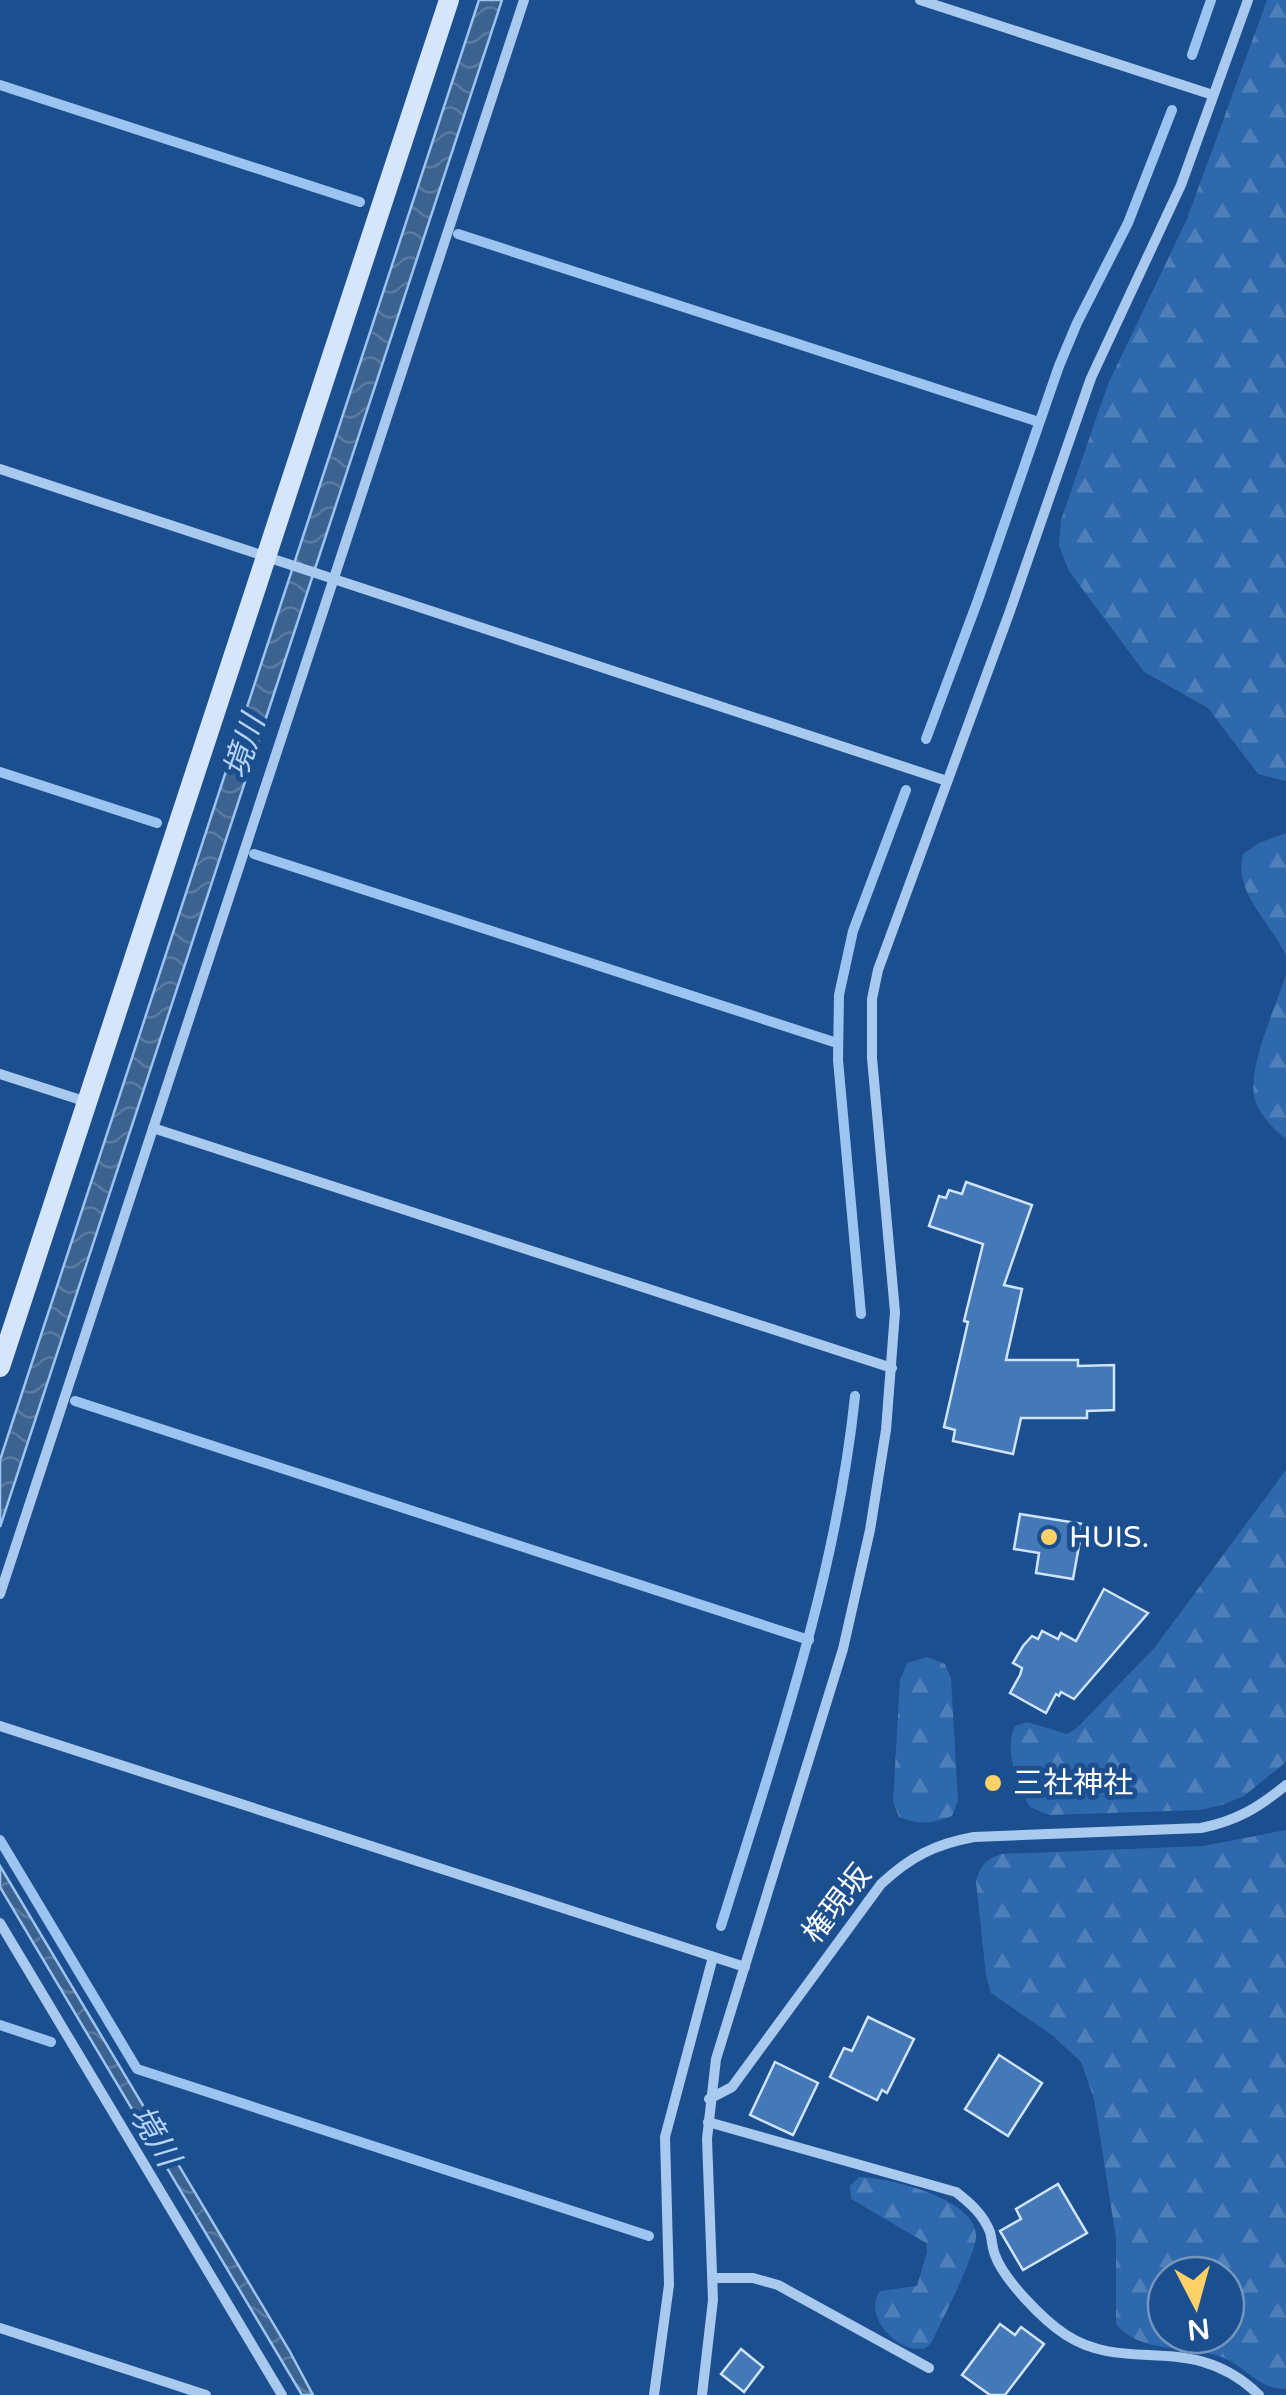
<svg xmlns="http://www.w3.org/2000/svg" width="1286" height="2395" font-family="'Varela Round','Noto Sans JP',sans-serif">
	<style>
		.forest { fill: url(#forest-firs); fill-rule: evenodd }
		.water { fill: url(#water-waves); stroke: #9cc4f0; stroke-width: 2.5 }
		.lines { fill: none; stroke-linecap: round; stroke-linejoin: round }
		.stream { stroke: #9cc4f0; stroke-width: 10 }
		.building { fill: #4478b7; stroke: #cfe3fa; stroke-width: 2.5 }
		.street { stroke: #a9c9ee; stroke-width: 10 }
		.secondary { stroke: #d6e6fa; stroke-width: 20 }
		.poi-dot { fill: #ffd166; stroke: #1b4f8f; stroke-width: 4 }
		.labels { text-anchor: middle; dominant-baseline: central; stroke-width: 10; stroke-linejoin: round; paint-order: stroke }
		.poi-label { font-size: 30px; fill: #fff; stroke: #1b4f8f; text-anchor: start }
		.street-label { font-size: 30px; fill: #fff; stroke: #1b4f8f }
		.water-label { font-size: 32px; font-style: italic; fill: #b5d3f5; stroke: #1b4f8f }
	</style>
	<defs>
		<pattern id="forest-firs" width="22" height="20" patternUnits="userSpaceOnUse" patternTransform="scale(2.5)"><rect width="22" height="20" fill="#2e69ad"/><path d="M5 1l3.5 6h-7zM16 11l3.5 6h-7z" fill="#4d80b9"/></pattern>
		<pattern id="water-waves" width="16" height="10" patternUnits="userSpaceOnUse" patternTransform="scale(2.5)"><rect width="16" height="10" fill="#3c6290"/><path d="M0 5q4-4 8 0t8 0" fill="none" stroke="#597aa1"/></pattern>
	</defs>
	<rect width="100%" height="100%" fill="#1b4f8f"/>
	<!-- forest -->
	<g class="forest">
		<path d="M 1267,0 L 1286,0 L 1286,781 L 1258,774 L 1208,708 L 1144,672 L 1069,571 L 1059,546 L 1061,520 L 1108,384 L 1187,219 Z"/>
		<path d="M 1286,833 L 1286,956 C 1271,922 1233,893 1243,854 L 1259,843 Z"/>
		<path d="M 1286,975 L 1286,1139 C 1274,1129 1262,1118 1256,1103 C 1244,1074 1276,1006 1286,975 Z"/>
		<path d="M 1286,1470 L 1286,1762 L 1244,1796 L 1222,1805 L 1199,1810 L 1049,1815 L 1030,1807 C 1018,1786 1003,1749 1015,1726 L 1027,1722 L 1067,1734 L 1077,1728 L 1155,1647 Z"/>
		<path d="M 927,1657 L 945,1664 L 951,1679 L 958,1801 L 952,1816 C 933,1824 918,1825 899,1817 L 893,1802 L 900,1680 L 907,1663 Z"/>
		<path d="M 1286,1830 L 1286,2389 C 1261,2389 1252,2374 1232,2362 C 1194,2340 1146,2359 1116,2324 L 1116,2238 L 1094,2099 L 1081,2062 L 1052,2035 L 991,1993 L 986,1975 L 976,1882 C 980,1865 986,1859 1002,1854 L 1203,1846 ZM 1166,2275 L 1226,2275 L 1226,2335 L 1166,2335 Z"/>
		<path d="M 859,2177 C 889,2178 975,2198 976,2235 C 977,2254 941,2321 932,2342 L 926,2348 C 899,2355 862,2317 880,2291 L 917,2286 L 927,2252 L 926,2243 L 851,2199 L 850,2186 Z"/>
	</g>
	<!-- water -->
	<g class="water">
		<path d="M 479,0 L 502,0 L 0,1527 L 0,1460 Z"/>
		<path d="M 0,1866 L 289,2350 L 313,2395 L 302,2395 L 0,1887 Z"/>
	</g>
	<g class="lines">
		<!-- stream -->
		<g class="stream">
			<path d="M 1192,55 L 1211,0"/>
			<path d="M 0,85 L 360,202"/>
			<path d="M 458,234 L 1039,422"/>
			<path d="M 926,739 L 978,600 L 1059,366 L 1077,323 L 1128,223 L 1172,110"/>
			<path d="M 0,772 L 157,823"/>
			<path d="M 254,854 L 837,1043"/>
			<path d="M 861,1314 L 838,1060 L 839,995 L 853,931 L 906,790"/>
			<path d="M 75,1401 L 809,1640"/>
			<path d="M 0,1840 L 137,2069 L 649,2236"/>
			<path d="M 721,1926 C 775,1752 836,1579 855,1396"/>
			<path d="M 0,2025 L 51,2042"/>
		</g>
	</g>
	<!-- building -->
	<g class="building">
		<path d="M 966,1182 L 1032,1205 L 1004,1285 L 1022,1289 L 1006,1360 L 1078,1360 L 1078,1366 L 1114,1365 L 1114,1410 L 1087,1411 L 1087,1418 L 1021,1418 L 1013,1454 L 953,1441 L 955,1430 L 944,1427 L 968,1322 L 964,1321 L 983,1244 L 929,1226 L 939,1196 L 946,1198 L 949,1190 L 962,1194 Z"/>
		<path d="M 1020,1514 L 1083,1524 L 1073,1579 L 1036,1573 L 1039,1553 L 1014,1549 Z"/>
		<path d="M 1104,1589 L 1148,1613 L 1074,1699 L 1061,1692 L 1059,1696 L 1056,1694 L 1046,1713 L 1010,1693 L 1020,1675 L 1022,1668 L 1013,1663 L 1023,1646 L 1032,1636 L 1038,1639 L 1042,1631 L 1058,1639 L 1061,1633 L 1076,1641 Z"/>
		<path d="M 868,2017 L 914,2039 L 887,2093 L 882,2090 L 877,2100 L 830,2077 L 844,2048 L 852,2051 Z"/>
		<path d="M 999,2055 L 1042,2083 L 1008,2136 L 965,2109 Z"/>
		<path d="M 775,2062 L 818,2083 L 793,2135 L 750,2115 Z"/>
		<path d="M 1058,2184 L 1087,2233 L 1023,2270 L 1000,2231 L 1021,2219 L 1016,2209 Z"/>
		<path d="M 1000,2324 L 1015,2335 L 1021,2327 L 1044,2344 L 1005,2395 L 990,2395 L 962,2375 Z"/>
		<path d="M 741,2349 L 763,2367 L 744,2392 L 721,2374 Z"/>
	</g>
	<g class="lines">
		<!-- street -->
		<g class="street">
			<path d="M 920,0 L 1213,95"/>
			<path d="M 0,469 L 947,781"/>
			<path d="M 0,1074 L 87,1102"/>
			<path d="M 153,1128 L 892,1368"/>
			<path d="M 0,1594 L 524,0"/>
			<path d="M 0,1726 L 745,1967"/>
			<path d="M 0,1923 L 282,2395"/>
			<path d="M 709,2099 L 732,2087 L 881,1884 C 910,1857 935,1844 974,1837 L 1201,1828 C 1236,1821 1258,1808 1286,1785"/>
			<path d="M 708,2122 L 956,2192 C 970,2203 983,2214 990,2232 C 992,2239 992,2248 995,2255 C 1004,2280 1043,2320 1066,2335 C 1128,2375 1192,2330 1259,2395"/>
			<path d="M 713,2278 L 753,2278 L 778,2285 L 929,2368"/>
			<path d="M 0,2328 L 206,2395"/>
			<path d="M 654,2395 L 669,2285 L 665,2137 L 713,1957"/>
			<path d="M 702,2395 L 713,2300 L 707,2139 L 716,2059 L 843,1649 L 870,1530 L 886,1430 L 895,1312 L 872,1058 L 872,999 L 878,970 L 1010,611 L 1091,378 L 1181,185 L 1248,0"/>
		</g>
		<!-- secondary -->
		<path class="secondary" d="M 0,1367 L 449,0"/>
	</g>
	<!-- markers -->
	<g class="poi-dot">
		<circle cx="1049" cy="1537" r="10"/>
		<circle cx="993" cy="1783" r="10"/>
	</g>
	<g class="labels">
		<!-- poi labels -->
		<g class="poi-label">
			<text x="1069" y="1537">HUIS.</text>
			<text x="1013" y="1783">三社神社</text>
		</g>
		<!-- street labels -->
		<g class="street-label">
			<text transform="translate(837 1904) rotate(-52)">権現坂</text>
		</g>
		<!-- water labels -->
		<g class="water-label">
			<text transform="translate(245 747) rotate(-72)">境川</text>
			<text transform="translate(154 2136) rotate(59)">境川</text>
		</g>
	</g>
	<!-- north arrow -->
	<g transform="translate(1196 2305) rotate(174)"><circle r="48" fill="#1b4f8f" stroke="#7695bc" stroke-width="2.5"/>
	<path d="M0-8L18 38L0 25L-18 38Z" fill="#ffd166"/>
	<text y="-15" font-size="28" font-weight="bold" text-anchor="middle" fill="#ffffff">N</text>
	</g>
</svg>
